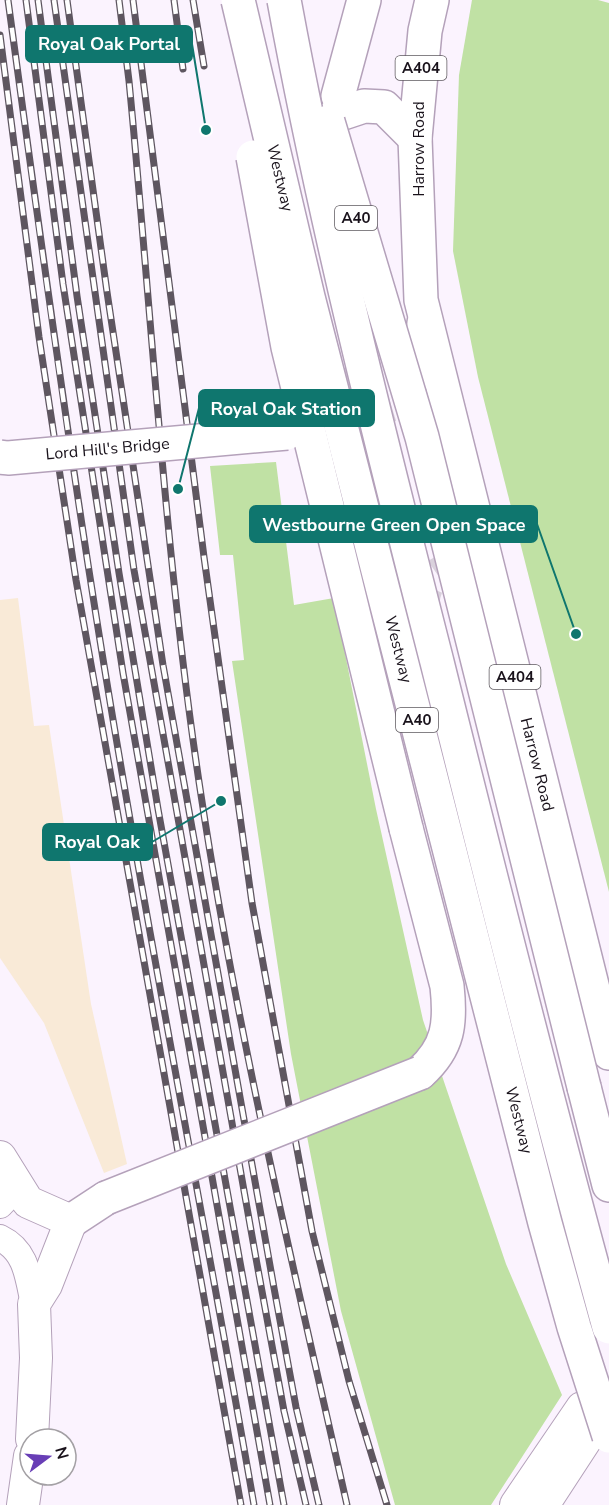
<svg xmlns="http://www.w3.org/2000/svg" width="609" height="1505" font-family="'Nunito Sans',sans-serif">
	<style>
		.industrial { fill: #f9ead7 }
		.green { fill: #c0e1a4 }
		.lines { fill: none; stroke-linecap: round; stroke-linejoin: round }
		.tertiary-tunnel { stroke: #d9d1dc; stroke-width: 32; stroke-dasharray: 32 16; stroke-linecap: butt }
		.secondary-tunnel { stroke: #d9d1dc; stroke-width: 33; stroke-dasharray: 33 16; stroke-linecap: butt }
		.primary-tunnel { stroke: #d9d1dc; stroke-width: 33; stroke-dasharray: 33 16; stroke-linecap: butt }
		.minor-casing { stroke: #b4a1ba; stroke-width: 28 }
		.tertiary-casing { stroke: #b4a1ba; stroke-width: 34 }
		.secondary-casing { stroke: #b4a1ba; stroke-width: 36 }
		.primary-casing { stroke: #b4a1ba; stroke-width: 36 }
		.trunk-casing { stroke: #b4a1ba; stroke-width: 36 }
		.minor { stroke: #fff; stroke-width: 26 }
		.tertiary { stroke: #fff; stroke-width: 32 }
		.secondary { stroke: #fff; stroke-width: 33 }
		.primary { stroke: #fff; stroke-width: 33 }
		.trunk { stroke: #fff; stroke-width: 33 }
		.rail-casing { stroke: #5e5660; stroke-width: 7 }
		.rail { stroke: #fff; stroke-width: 4.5; stroke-dasharray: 14; stroke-linecap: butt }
		.secondary-bridge-casing { stroke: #b4a1ba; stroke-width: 36; stroke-linecap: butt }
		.trunk-bridge-casing { stroke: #b4a1ba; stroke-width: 36; stroke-linecap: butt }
		.secondary-bridge { stroke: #fff; stroke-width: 33 }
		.trunk-bridge { stroke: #fff; stroke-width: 33 }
		.labels { text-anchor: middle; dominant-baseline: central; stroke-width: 5; stroke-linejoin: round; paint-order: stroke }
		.shield { fill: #fff; stroke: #5e595f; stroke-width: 1.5 }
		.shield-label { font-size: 15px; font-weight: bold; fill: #19121b }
		.street-label { font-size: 16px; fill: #19121b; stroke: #fff }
		.leader { fill: none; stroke: #0f766e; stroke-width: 2 }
		.callout-dot { fill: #0f766e; stroke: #fff; stroke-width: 2 }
		.callout { fill: #0f766e; stroke: #0f766e; stroke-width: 2 }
		.callout-label { font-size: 18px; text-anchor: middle; font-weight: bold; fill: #fff }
	</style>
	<rect width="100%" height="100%" fill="#fbf3fe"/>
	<!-- industrial -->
	<path class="industrial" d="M 18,598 L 34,726 L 49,725 L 91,1004 L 127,1164 L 104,1173 L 44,1023 L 0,958 L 0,600 Z"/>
	<!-- green -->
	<g class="green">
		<path d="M 472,0 L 598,0 L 609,3 L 609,892 L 478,377 L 453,251 L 459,75 Z"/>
		<path d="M 276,462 L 294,605 L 334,598 L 376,809 L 423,1020 L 506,1264 L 562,1395 L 491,1505 L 395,1505 L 341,1311 L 291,1054 L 232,661 L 244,660 L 233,555 L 220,555 L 210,466 Z"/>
	</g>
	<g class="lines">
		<!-- tertiary-tunnel -->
		<path class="tertiary-tunnel" d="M 424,618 C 420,584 436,559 473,573"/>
		<!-- secondary-tunnel -->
		<path class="secondary-tunnel" d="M 313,430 L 398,403 L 420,373"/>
		<!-- primary-tunnel -->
		<path class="primary-tunnel" d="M 348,367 L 369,455 L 382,537"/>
		<defs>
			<g id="minor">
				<path d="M 0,1205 L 17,1187"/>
				<path d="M 0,1238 C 27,1251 28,1277 34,1304"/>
			</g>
			<g id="tertiary">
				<path d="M 0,1157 L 28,1202 L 71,1221 L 46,1285 L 34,1304 L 36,1358 L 32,1439"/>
				<path d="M 23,1505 L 30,1456"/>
				<path d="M 516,1505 L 582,1408"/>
				<path d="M 543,1505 L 590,1433"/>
			</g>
			<path id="secondary" d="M 420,373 L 424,323"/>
			<g id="primary">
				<path id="s1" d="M 432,0 L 425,31 L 415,138 L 421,300 L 609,1053"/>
				<path d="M 338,96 L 364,0"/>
				<path d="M 334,116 L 364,106 L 384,107 L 415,138"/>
			</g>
			<g id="trunk">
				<path d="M 406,828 L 447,986 C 451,1023 449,1047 420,1073"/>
				<path d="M 584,1087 L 609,1185"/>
				<path d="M 71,1221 L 106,1198"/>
			</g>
		</defs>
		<!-- minor casing -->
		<use href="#minor" class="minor-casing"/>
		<!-- tertiary casing -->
		<use href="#tertiary" class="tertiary-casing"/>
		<!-- secondary casing -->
		<use href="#secondary" class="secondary-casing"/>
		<!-- primary casing -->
		<use href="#primary" class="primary-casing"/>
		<!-- trunk casing -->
		<use href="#trunk" class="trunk-casing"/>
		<!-- minor -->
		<use href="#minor" class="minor"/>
		<!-- tertiary -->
		<use href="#tertiary" class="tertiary"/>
		<!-- secondary -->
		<use href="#secondary" class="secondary"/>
		<!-- primary -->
		<use href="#primary" class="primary"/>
		<!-- trunk -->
		<use href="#trunk" class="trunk"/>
		<defs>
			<g id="rail">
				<path d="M 8,0 C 34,192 60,385 90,577 C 138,887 200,1195 254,1505"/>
				<path d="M 26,0 L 63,284 L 123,673 L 270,1505"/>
				<path d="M 38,0 L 77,296 L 119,573 L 158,809 L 284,1505"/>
				<path d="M 54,0 L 134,570 L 257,1264 L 284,1411 L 306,1505"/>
				<path d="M 67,0 L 107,292 L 163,665 L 274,1288 L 296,1407 L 319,1505"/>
				<path d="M 119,0 L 129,81 C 152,319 165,559 201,795 C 237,1033 294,1270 347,1505"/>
				<path d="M 133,0 L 204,557 L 252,903 L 312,1231 L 349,1381 L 387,1505"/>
				<path d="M 174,0 L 183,69"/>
				<path d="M 193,0 L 204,66"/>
				<path d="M 0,35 L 39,337 L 76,580 L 241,1505"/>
			</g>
		</defs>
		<!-- rail casing -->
		<use href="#rail" class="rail-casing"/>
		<!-- rail -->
		<use href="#rail" class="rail"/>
		<defs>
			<g id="secondary-bridge">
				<path d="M 231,415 L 282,410"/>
				<path id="s2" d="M 0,457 L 8,458 L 287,433"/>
			</g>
			<g id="trunk-bridge">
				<path id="s3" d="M 238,0 L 308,297 L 545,1223 L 574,1327 L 609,1436"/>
				<path d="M 284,0 C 325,223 381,442 437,662 C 492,884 548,1106 609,1327"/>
				<path d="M 328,122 L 422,437 L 584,1087"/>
				<path d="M 253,157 L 288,347 L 406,828"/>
				<path d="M 106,1198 L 420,1073"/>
			</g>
		</defs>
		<!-- secondary-bridge casing -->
		<use href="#secondary-bridge" class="secondary-bridge-casing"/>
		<!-- trunk-bridge casing -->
		<use href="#trunk-bridge" class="trunk-bridge-casing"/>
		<!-- secondary-bridge -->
		<use href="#secondary-bridge" class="secondary-bridge"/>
		<!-- trunk-bridge -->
		<use href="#trunk-bridge" class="trunk-bridge"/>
	</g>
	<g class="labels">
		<!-- shield labels -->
		<g class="shield">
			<rect x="395.5" y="56" width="51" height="24" rx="4.5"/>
			<rect x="335" y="206" width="42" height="24" rx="4.5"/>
			<rect x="489.5" y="665" width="51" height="24" rx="4.5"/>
			<rect x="396" y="708" width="42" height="24" rx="4.5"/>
		</g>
		<g class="shield-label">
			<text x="421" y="68">A404</text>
			<text x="356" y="218">A40</text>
			<text x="515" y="677">A404</text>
			<text x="417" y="720">A40</text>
		</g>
		<!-- street labels -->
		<g class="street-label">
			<text transform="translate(419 149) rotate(-90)">Harrow Road</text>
			<text stroke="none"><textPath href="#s3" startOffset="183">Westway</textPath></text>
			<text stroke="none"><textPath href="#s2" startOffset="108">Lord Hill's Bridge</textPath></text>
			<text stroke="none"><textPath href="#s3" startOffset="669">Westway</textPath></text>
			<text stroke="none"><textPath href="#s1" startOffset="780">Harrow Road</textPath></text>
			<text stroke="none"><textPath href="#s3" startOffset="1155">Westway</textPath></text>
		</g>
	</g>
	<!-- callouts -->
	<path class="leader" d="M206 130L192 44M178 489L199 408M576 634L537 524M221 801L152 842"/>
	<g class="callout-dot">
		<circle cx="206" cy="130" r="6"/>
		<circle cx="178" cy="489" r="6"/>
		<circle cx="576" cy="634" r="6"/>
		<circle cx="221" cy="801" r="6"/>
	</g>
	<g class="callout">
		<rect x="26" y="26" width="166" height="36" rx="6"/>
		<rect x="199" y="390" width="175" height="36" rx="6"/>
		<rect x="250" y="506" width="287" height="36" rx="6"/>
		<rect x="43" y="824" width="109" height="36" rx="6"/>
	</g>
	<g class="callout-label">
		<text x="109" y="50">Royal Oak Portal</text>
		<text x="286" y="415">Royal Oak Station</text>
		<text x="394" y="531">Westbourne Green Open Space</text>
		<text x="97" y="848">Royal Oak</text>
	</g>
	<!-- north arrow -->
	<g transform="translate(48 1457) rotate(74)"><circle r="28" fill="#ffffff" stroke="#a3a0a4" stroke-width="1.5"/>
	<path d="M0-4.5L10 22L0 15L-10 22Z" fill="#683eb6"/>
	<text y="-9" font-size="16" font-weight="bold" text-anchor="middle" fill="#19121b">N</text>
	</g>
</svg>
